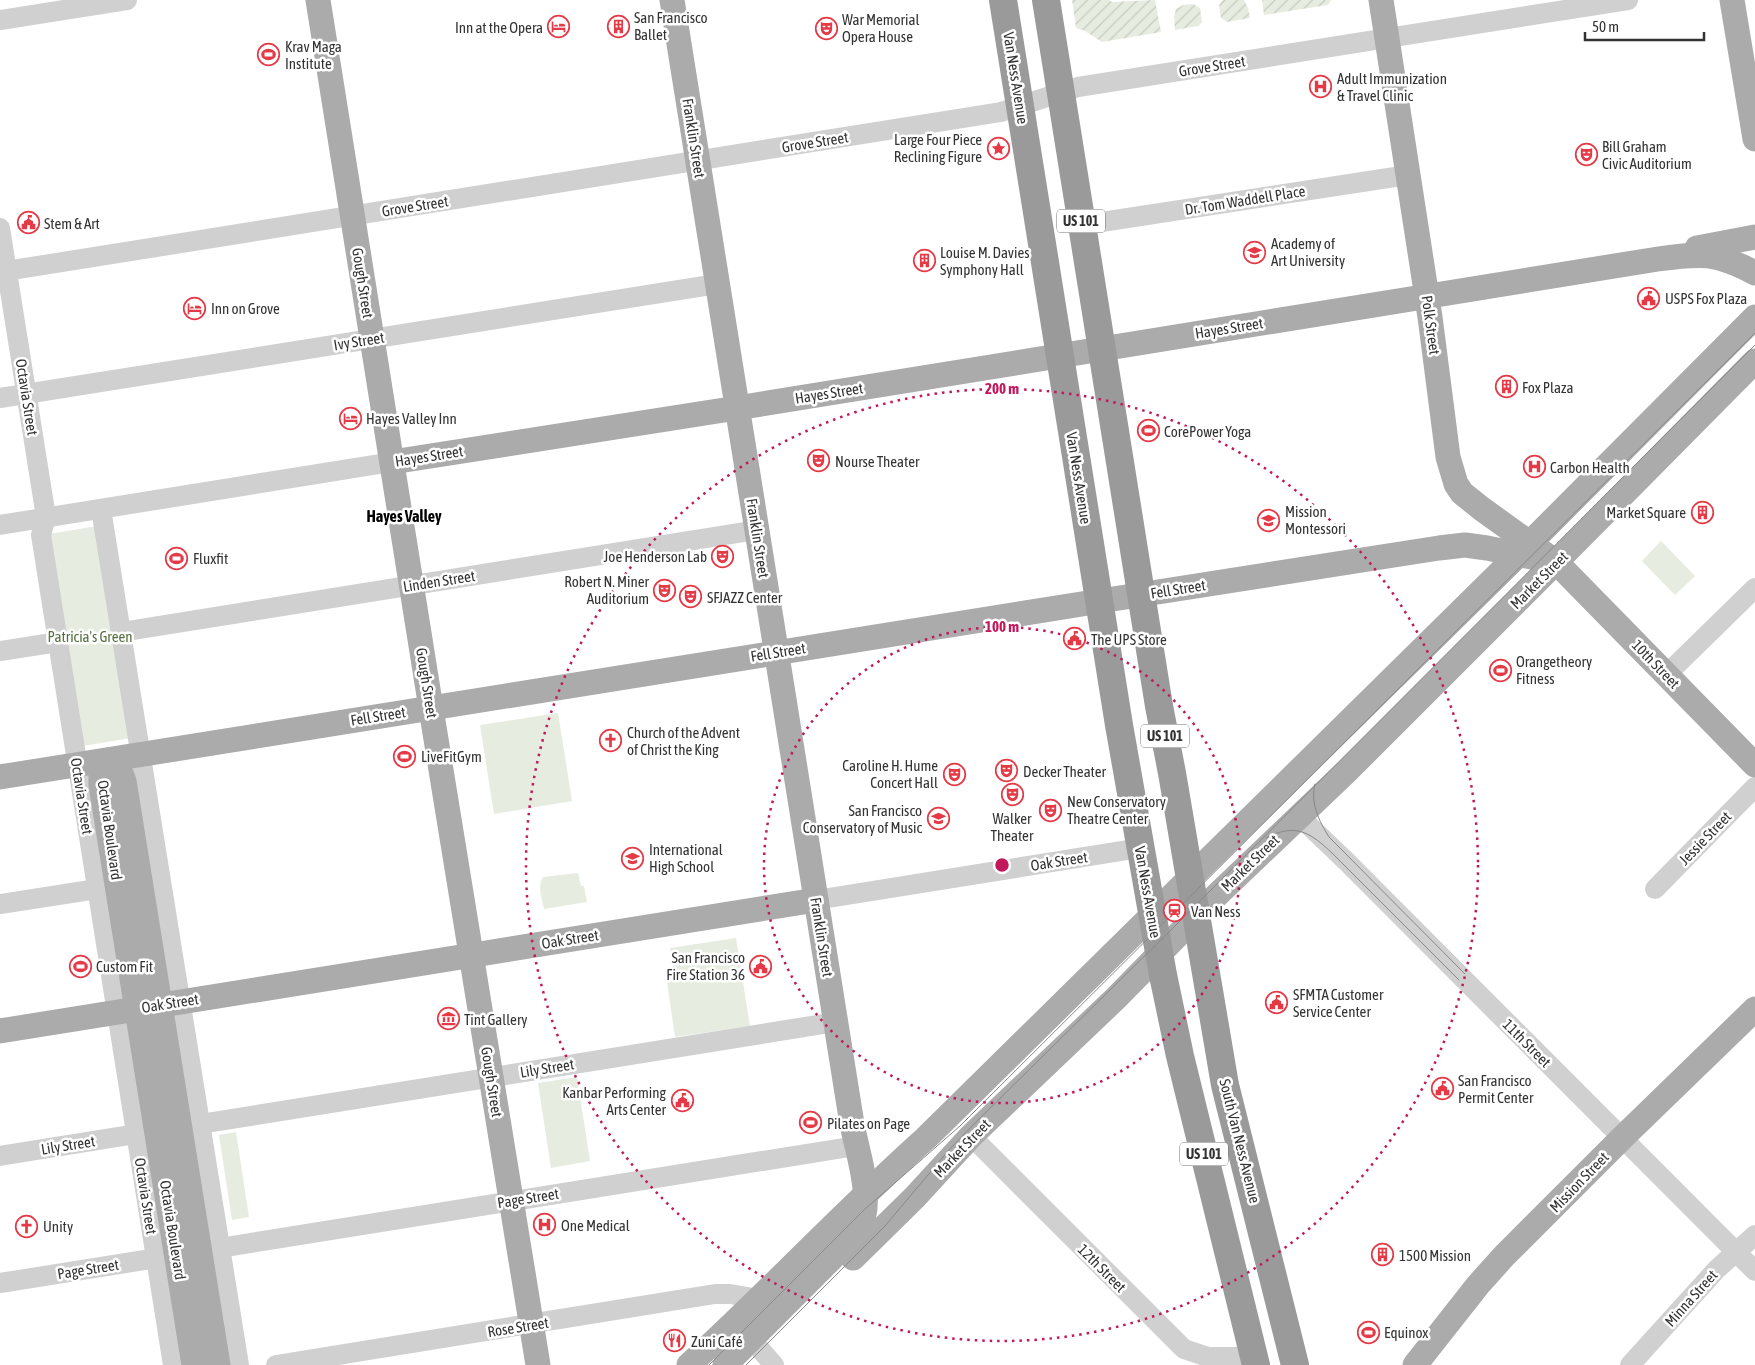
<svg xmlns="http://www.w3.org/2000/svg" width="1755" height="1365" font-family="'Asap Condensed',sans-serif">
	<style>
		.park { fill: #e6ecdf }
		.garden { fill: url(#garden-furrows) }
		.lines { fill: none; stroke-linecap: round; stroke-linejoin: round }
		.minor { stroke: #d0d0d0; stroke-width: 20 }
		.major { stroke: #ababab; stroke-width: 25 }
		.highway { stroke: #9a9a9a; stroke-width: 28 }
		.tram { stroke: #888; stroke-width: 1 }
		.ring { fill: none; stroke: #c2185b; stroke-width: 2.5; stroke-dasharray: 2.5 5 }
		.labels { text-anchor: middle; dominant-baseline: central; stroke-width: 5; stroke-linejoin: round; paint-order: stroke }
		.shield { fill: #fff; stroke: #707070; stroke-width: 1 }
		.shield-label { font-size: 14px; font-weight: bold; fill: #333 }
		.poi-label { font-size: 15px; fill: #333; stroke: #fff; text-anchor: start }
		.street-label { font-size: 15px; fill: #333; stroke: #fff }
		.park-label { font-size: 15px; fill: #56703f; stroke: #fff }
		.neighbourhood-label { font-size: 16px; font-weight: bold; fill: #000; stroke: #fff }
		.centre { fill: #c2185b; stroke: #fff; stroke-width: 2.5 }
		.ring-label { font-size: 15px; text-anchor: middle; font-weight: bold; fill: #c2185b; stroke: #fff; stroke-width: 5; stroke-linejoin: round; paint-order: stroke }
	</style>
	<defs>
		<pattern id="garden-furrows" width="10" height="10" patternUnits="userSpaceOnUse" patternTransform="scale(1.25)"><rect width="10" height="10" fill="#e6ecdf"/><path d="M-1 1l2-2M0 10L10 0M9 11l2-2" fill="none" stroke="#c6cbc0"/></pattern>
	</defs>
	<rect width="100%" height="100%" fill="#fff"/>
	<!-- park -->
	<g class="park">
		<path d="M 97,526 L 131,738 L 83,746 L 49,534 Z"/>
		<path d="M 1661,541 L 1695,576 L 1675,595 L 1642,561 Z"/>
		<path d="M 558,713 L 572,801 L 494,814 L 480,725 Z"/>
		<path d="M 578,873 L 581,886 L 584,886 L 587,902 L 544,909 C 542,899 537,886 543,877 Z"/>
		<path d="M 736,938 L 750,1026 L 675,1037 L 666,975 L 674,973 L 670,948 Z"/>
		<path d="M 577,1077 L 590,1161 L 551,1168 L 538,1083 Z"/>
		<path d="M 236,1132 L 249,1217 L 232,1220 L 219,1135 Z"/>
	</g>
	<!-- garden -->
	<g class="garden">
		<path d="M 1072,0 L 1109,0 L 1112,2 L 1155,0 L 1161,32 L 1102,42 L 1085,31 L 1076,28 Z"/>
		<path d="M 1223,0 L 1244,0 L 1248,8 L 1250,18 L 1227,22 L 1221,18 L 1219,5 Z"/>
		<path d="M 1262,0 L 1331,0 L 1328,5 L 1264,15 Z"/>
		<path d="M 1193,4 L 1200,8 L 1202,22 L 1198,26 L 1175,30 L 1174,17 L 1176,9 L 1183,5 Z"/>
	</g>
	<g class="lines">
		<!-- minor -->
		<g class="minor">
			<path d="M 0,20 L 127,0"/>
			<path d="M 1082,225 L 1408,175"/>
			<path d="M 0,228 L 46,517 L 41,535 L 173,1365"/>
			<path d="M 0,272 L 1001,112 L 1078,87 L 1628,0"/>
			<path d="M 0,398 L 717,284"/>
			<path d="M 101,509 L 239,1365"/>
			<path d="M 0,525 L 392,462"/>
			<path d="M 121,632 L 757,530"/>
			<path d="M 0,651 L 58,642"/>
			<path d="M 1666,675 L 1755,588"/>
			<path d="M 1299,816 L 1346,861 L 1755,1271"/>
			<path d="M 1655,889 L 1755,787"/>
			<path d="M 816,900 L 1140,848"/>
			<path d="M 0,904 L 97,889"/>
			<path d="M 200,1124 L 836,1022"/>
			<path d="M 971,1136 L 1184,1349 L 1208,1357 L 1236,1357 L 1253,1353"/>
			<path d="M 0,1156 L 136,1134"/>
			<path d="M 207,1250 L 856,1146"/>
			<path d="M 0,1283 L 170,1256"/>
			<path d="M 760,1349 L 774,1365"/>
			<path d="M 276,1365 L 715,1294 L 730,1294 L 759,1299"/>
			<path d="M 1630,1365 L 1717,1269 L 1755,1235"/>
		</g>
		<!-- major -->
		<g class="major">
			<path d="M 318,0 L 434,727 L 538,1365"/>
			<path d="M 672,0 L 852,1124 C 858,1156 876,1203 857,1233 L 725,1365"/>
			<path d="M 1381,0 L 1430,317 L 1448,457 L 1456,484 L 1462,493 L 1482,509 L 1556,562 L 1755,765"/>
			<path d="M 1732,0 L 1755,139"/>
			<path d="M 1697,248 L 1755,237"/>
			<path d="M 392,462 L 737,408 L 1658,259 C 1701,253 1716,252 1755,273"/>
			<path d="M 109,760 C 117,766 121,771 124,781 L 218,1365"/>
			<path d="M 109,760 L 101,775 L 101,785 L 194,1365"/>
			<path d="M 0,777 L 1113,599 L 1439,548 L 1465,545 L 1487,548 L 1556,562"/>
			<path d="M 0,1031 L 816,900"/>
			<path d="M 853,1258 L 915,1197 L 971,1136 L 1116,998 L 1218,894 L 1347,771 L 1556,562 L 1755,361"/>
			<path d="M 689,1365 C 770,1291 844,1211 926,1138 L 1520,553 L 1755,317"/>
			<path d="M 1415,1365 L 1478,1285 L 1504,1256 L 1622,1138 L 1755,1009"/>
		</g>
		<!-- highway -->
		<g class="highway">
			<path d="M 1003,0 L 1119,725 L 1163,975 L 1180,1056 L 1256,1365"/>
			<path d="M 1046,0 L 1159,706 L 1172,773 L 1225,1085 L 1295,1365"/>
		</g>
		<!-- tram -->
		<g class="tram">
			<path d="M 1315,784 C 1310,803 1319,821 1329,837 L 1465,974"/>
			<path d="M 1266,838 C 1296,822 1311,833 1333,854 L 1459,980"/>
			<path d="M 709,1365 L 865,1209 L 960,1126 L 1755,333"/>
			<path d="M 746,1365 L 885,1226 L 949,1150 L 977,1121 L 1176,925 L 1755,345"/>
		</g>
	</g>
	<!-- distance rings -->
	<g class="ring">
		<circle cx="1002" cy="865" r="238"/>
		<circle cx="1002" cy="865" r="476"/>
	</g>
	<!-- icons -->
	<defs>
		<symbol id="building-ring" viewBox="-11 -11 22 22"><circle r="9.5" fill="#fff" stroke="#e63946" stroke-width="1.5"/><path d="M-4-6H4V6H1V3H-1V6H-4ZM-2.5-4.3h1.7v1.8h-1.7ZM.8-4.3h1.7v1.8H.8ZM-2.5-1h1.7V.8h-1.7ZM.8-1h1.7V.8H.8Z" fill="#e63946"/></symbol>
		<symbol id="hotel-ring" viewBox="-11 -11 22 22"><circle r="9.5" fill="#fff" stroke="#e63946" stroke-width="1.5"/><path d="M-6-4.5h1.5V1H6V5H4.5V3h-9V5H-6ZM-4 0a1.8 1.8 0 1 1 3.6 0ZM.5 0V-2.5h3Q6-2.5 6 0Z" fill="#e63946"/></symbol>
		<symbol id="theatre-ring" viewBox="-11 -11 22 22"><circle r="9.5" fill="#fff" stroke="#e63946" stroke-width="1.5"/><path d="M-5-5.5Q0-4 5-5.5V0Q5 5 0 6Q-5 5-5 0ZM-3.3-2.5H-1v1.5H-3.3ZM1-2.5H3.3v1.5H1ZM-2.8 1Q0 5.5 2.8 1Z" fill="#e63946"/></symbol>
		<symbol id="stadium-ring" viewBox="-11 -11 22 22"><circle r="9.5" fill="#fff" stroke="#e63946" stroke-width="1.5"/><path d="M0-5a6.5 5 0 1 0 0 10a6.5 5 0 1 0 0-10ZM-3.5-1.8h7v3.6h-7Z" fill="#e63946"/></symbol>
		<symbol id="hospital-ring" viewBox="-11 -11 22 22"><circle r="9.5" fill="#fff" stroke="#e63946" stroke-width="1.5"/><path d="M-5-5h3v3.5h4V-5h3V5h-3V1.5h-4V5h-3Z" fill="#e63946"/></symbol>
		<symbol id="sight-ring" viewBox="-11 -11 22 22"><circle r="9.5" fill="#fff" stroke="#e63946" stroke-width="1.5"/><path d="M0-6L1.8-2.2L6-1.7L2.9 1.2L3.7 5.4L0 3.3L-3.7 5.4L-2.9 1.2L-6-1.7L-1.8-2.2Z" fill="#e63946"/></symbol>
		<symbol id="civic-ring" viewBox="-11 -11 22 22"><circle r="9.5" fill="#fff" stroke="#e63946" stroke-width="1.5"/><path d="M-.6-6.5H3V-4.5H.6V-3L4-1V1h2V6H-6V1h2V-1L-.6-3ZM-1.2 2.5V6h2.4V2.5Z" fill="#e63946"/></symbol>
		<symbol id="university-ring" viewBox="-11 -11 22 22"><circle r="9.5" fill="#fff" stroke="#e63946" stroke-width="1.5"/><path d="M0-5L7-2L0 1L-7-2ZM-4 1L0 2.5L4 1V4Q0 6-4 4Z" fill="#e63946"/></symbol>
		<symbol id="school-ring" viewBox="-11 -11 22 22"><circle r="9.5" fill="#fff" stroke="#e63946" stroke-width="1.5"/><path d="M0-5L7-2L0 1L-7-2ZM-4 1L0 2.5L4 1V4Q0 6-4 4Z" fill="#e63946"/></symbol>
		<symbol id="church-ring" viewBox="-11 -11 22 22"><circle r="9.5" fill="#fff" stroke="#e63946" stroke-width="1.5"/><path d="M-1.2-6h2.4v3.5h3.3v2.4h-3.3V6h-2.4V-.1h-3.3v-2.4h3.3Z" fill="#e63946"/></symbol>
		<symbol id="station-ring" viewBox="-11 -11 22 22"><circle r="9.5" fill="#fff" stroke="#e63946" stroke-width="1.5"/><path d="M-3-6H3Q5-6 5-4V2Q5 4 3 4L4.5 6H3L1.5 4h-3L-3 6H-4.5L-3 4Q-5 4-5 2V-4Q-5-6-3-6ZM-3.5-4v3h7v-3ZM-3.5 1v1.5H-2V1ZM2 1v1.5H3.5V1Z" fill="#e63946"/></symbol>
		<symbol id="museum-ring" viewBox="-11 -11 22 22"><circle r="9.5" fill="#fff" stroke="#e63946" stroke-width="1.5"/><path d="M0-6L6-3V-2H-6V-3ZM-5-1h2V3h-2ZM-1-1h2V3h-2ZM3-1h2V3H3ZM-6 4H6V6H-6Z" fill="#e63946"/></symbol>
		<symbol id="restaurant-ring" viewBox="-11 -11 22 22"><circle r="9.5" fill="#fff" stroke="#e63946" stroke-width="1.5"/><path d="M-5-6h1v4h1v-4h1v4h1v-4h1v5L-1.5 .5V6h-2V.5L-5-1ZM5-6V6H3V1.5H1.5Q1.5-4 5-6Z" fill="#e63946"/></symbol>
	</defs>
	<g fill-rule="evenodd">
		<use href="#building-ring" x="606" y="14" width="25" height="25"/>
		<use href="#hotel-ring" x="546" y="14" width="25" height="25"/>
		<use href="#theatre-ring" x="814" y="16" width="25" height="25"/>
		<use href="#stadium-ring" x="256" y="42" width="25" height="25"/>
		<use href="#hospital-ring" x="1308" y="74" width="25" height="25"/>
		<use href="#sight-ring" x="986" y="136" width="25" height="25"/>
		<use href="#theatre-ring" x="1574" y="142" width="25" height="25"/>
		<use href="#civic-ring" x="16" y="210" width="25" height="25"/>
		<use href="#university-ring" x="1242" y="240" width="25" height="25"/>
		<use href="#building-ring" x="912" y="248" width="25" height="25"/>
		<use href="#civic-ring" x="1636" y="286" width="25" height="25"/>
		<use href="#hotel-ring" x="182" y="296" width="25" height="25"/>
		<use href="#building-ring" x="1494" y="374" width="25" height="25"/>
		<use href="#hotel-ring" x="338" y="406" width="25" height="25"/>
		<use href="#stadium-ring" x="1136" y="418" width="25" height="25"/>
		<use href="#theatre-ring" x="806" y="448" width="25" height="25"/>
		<use href="#hospital-ring" x="1522" y="454" width="25" height="25"/>
		<use href="#building-ring" x="1690" y="500" width="25" height="25"/>
		<use href="#school-ring" x="1256" y="508" width="25" height="25"/>
		<use href="#theatre-ring" x="710" y="544" width="25" height="25"/>
		<use href="#stadium-ring" x="164" y="546" width="25" height="25"/>
		<use href="#theatre-ring" x="652" y="578" width="25" height="25"/>
		<use href="#theatre-ring" x="678" y="584" width="25" height="25"/>
		<use href="#civic-ring" x="1062" y="626" width="25" height="25"/>
		<use href="#stadium-ring" x="1488" y="658" width="25" height="25"/>
		<use href="#church-ring" x="598" y="728" width="25" height="25"/>
		<use href="#stadium-ring" x="392" y="744" width="25" height="25"/>
		<use href="#theatre-ring" x="994" y="758" width="25" height="25"/>
		<use href="#theatre-ring" x="942" y="762" width="25" height="25"/>
		<use href="#theatre-ring" x="1000" y="782" width="25" height="25"/>
		<use href="#theatre-ring" x="1038" y="798" width="25" height="25"/>
		<use href="#school-ring" x="926" y="806" width="25" height="25"/>
		<use href="#school-ring" x="620" y="846" width="25" height="25"/>
		<use href="#station-ring" x="1162" y="898" width="25" height="25"/>
		<use href="#stadium-ring" x="68" y="954" width="25" height="25"/>
		<use href="#civic-ring" x="748" y="954" width="25" height="25"/>
		<use href="#civic-ring" x="1264" y="990" width="25" height="25"/>
		<use href="#museum-ring" x="436" y="1006" width="25" height="25"/>
		<use href="#civic-ring" x="1430" y="1076" width="25" height="25"/>
		<use href="#civic-ring" x="670" y="1088" width="25" height="25"/>
		<use href="#stadium-ring" x="798" y="1110" width="25" height="25"/>
		<use href="#hospital-ring" x="532" y="1212" width="25" height="25"/>
		<use href="#church-ring" x="14" y="1214" width="25" height="25"/>
		<use href="#building-ring" x="1370" y="1242" width="25" height="25"/>
		<use href="#stadium-ring" x="1356" y="1320" width="25" height="25"/>
		<use href="#restaurant-ring" x="662" y="1328" width="25" height="25"/>
	</g>
	<g class="labels">
		<!-- shield labels -->
		<g class="shield">
			<rect x="1057" y="209.5" width="48" height="23" rx="4"/>
			<rect x="1141" y="724.5" width="48" height="23" rx="4"/>
			<rect x="1180" y="1142.5" width="48" height="23" rx="4"/>
		</g>
		<g class="shield-label">
			<text x="1081" y="221">US 101</text>
			<text x="1165" y="736">US 101</text>
			<text x="1204" y="1154">US 101</text>
		</g>
		<!-- poi labels -->
		<g class="poi-label">
			<text x="634" y="17">San Francisco<tspan x="634" dy="17">Ballet</tspan></text>
			<text x="842" y="19">War Memorial<tspan x="842" dy="17">Opera House</tspan></text>
			<text x="543" y="27" text-anchor="end">Inn at the Opera</text>
			<text x="285" y="46">Krav Maga<tspan x="285" dy="17">Institute</tspan></text>
			<text x="1337" y="78">Adult Immunization<tspan x="1337" dy="17">&amp; Travel Clinic</tspan></text>
			<text x="982" y="139" text-anchor="end">Large Four Piece<tspan x="982" dy="17">Reclining Figure</tspan></text>
			<text x="1602" y="146">Bill Graham<tspan x="1602" dy="17">Civic Auditorium</tspan></text>
			<text x="44" y="223">Stem &amp; Art</text>
			<text x="1271" y="243">Academy of<tspan x="1271" dy="17">Art University</tspan></text>
			<text x="940" y="252">Louise M. Davies<tspan x="940" dy="17">Symphony Hall</tspan></text>
			<text x="1665" y="298">USPS Fox Plaza</text>
			<text x="211" y="308">Inn on Grove</text>
			<text x="1522" y="387">Fox Plaza</text>
			<text x="366" y="418">Hayes Valley Inn</text>
			<text x="1164" y="431">CorePower Yoga</text>
			<text x="835" y="461">Nourse Theater</text>
			<text x="1550" y="467">Carbon Health</text>
			<text x="1285" y="511">Mission<tspan x="1285" dy="17">Montessori</tspan></text>
			<text x="1686" y="512" text-anchor="end">Market Square</text>
			<text x="707" y="556" text-anchor="end">Joe Henderson Lab</text>
			<text x="193" y="558">Fluxfit</text>
			<text x="649" y="581" text-anchor="end">Robert N. Miner<tspan x="649" dy="17">Auditorium</tspan></text>
			<text x="707" y="597">SFJAZZ Center</text>
			<text x="1091" y="639">The UPS Store</text>
			<text x="1516" y="661">Orangetheory<tspan x="1516" dy="17">Fitness</tspan></text>
			<text x="627" y="732">Church of the Advent<tspan x="627" dy="17">of Christ the King</tspan></text>
			<text x="421" y="756">LiveFitGym</text>
			<text x="938" y="765" text-anchor="end">Caroline H. Hume<tspan x="938" dy="17">Concert Hall</tspan></text>
			<text x="1023" y="771">Decker Theater</text>
			<text x="1067" y="801">New Conservatory<tspan x="1067" dy="17">Theatre Center</tspan></text>
			<text x="922" y="810" text-anchor="end">San Francisco<tspan x="922" dy="17">Conservatory of Music</tspan></text>
			<text x="1012" y="818" text-anchor="middle">Walker<tspan x="1012" dy="17">Theater</tspan></text>
			<text x="649" y="849">International<tspan x="649" dy="17">High School</tspan></text>
			<text x="1191" y="911">Van Ness</text>
			<text x="745" y="957" text-anchor="end">San Francisco<tspan x="745" dy="17">Fire Station 36</tspan></text>
			<text x="96" y="966">Custom Fit</text>
			<text x="1293" y="994">SFMTA Customer<tspan x="1293" dy="17">Service Center</tspan></text>
			<text x="464" y="1019">Tint Gallery</text>
			<text x="1458" y="1080">San Francisco<tspan x="1458" dy="17">Permit Center</tspan></text>
			<text x="666" y="1092" text-anchor="end">Kanbar Performing<tspan x="666" dy="17">Arts Center</tspan></text>
			<text x="827" y="1123">Pilates on Page</text>
			<text x="561" y="1225">One Medical</text>
			<text x="43" y="1226">Unity</text>
			<text x="1399" y="1255">1500 Mission</text>
			<text x="1384" y="1332">Equinox</text>
			<text x="691" y="1341">Zuni Café</text>
		</g>
		<!-- street labels -->
		<g class="street-label">
			<text transform="translate(1212 66) rotate(-9)">Grove Street</text>
			<text transform="translate(1016 78) rotate(81)">Van Ness Avenue</text>
			<text transform="translate(694 138) rotate(81)">Franklin Street</text>
			<text transform="translate(815 142) rotate(-9)">Grove Street</text>
			<text transform="translate(1245 200) rotate(-9)">Dr. Tom Waddell Place</text>
			<text transform="translate(415 206) rotate(-9)">Grove Street</text>
			<text transform="translate(363 283) rotate(81)">Gough Street</text>
			<text transform="translate(1431 325) rotate(82)">Polk Street</text>
			<text transform="translate(1229 328) rotate(-9)">Hayes Street</text>
			<text transform="translate(359 341) rotate(-9)">Ivy Street</text>
			<text transform="translate(829 393) rotate(-9)">Hayes Street</text>
			<text transform="translate(27 397) rotate(81)">Octavia Street</text>
			<text transform="translate(429 456) rotate(-9)">Hayes Street</text>
			<text transform="translate(1079 478) rotate(81)">Van Ness Avenue</text>
			<text transform="translate(758 538) rotate(81)">Franklin Street</text>
			<text transform="translate(1539 580) rotate(-45)">Market Street</text>
			<text transform="translate(439 581) rotate(-9)">Linden Street</text>
			<text transform="translate(1178 589) rotate(-9)">Fell Street</text>
			<text transform="translate(778 652) rotate(-9)">Fell Street</text>
			<text transform="translate(1656 664) rotate(46)">10th Street</text>
			<text transform="translate(427 683) rotate(81)">Gough Street</text>
			<text transform="translate(378 716) rotate(-9)">Fell Street</text>
			<text transform="translate(82 796) rotate(81)">Octavia Street</text>
			<text transform="translate(110 830) rotate(82)">Octavia Boulevard</text>
			<text transform="translate(1705 838) rotate(-46)">Jessie Street</text>
			<text transform="translate(1059 861) rotate(-9)">Oak Street</text>
			<text transform="translate(1250 863) rotate(-44)">Market Street</text>
			<text transform="translate(1148 892) rotate(80)">Van Ness Avenue</text>
			<text transform="translate(822 937) rotate(81)">Franklin Street</text>
			<text transform="translate(570 939) rotate(-9)">Oak Street</text>
			<text transform="translate(170 1003) rotate(-9)">Oak Street</text>
			<text transform="translate(1527 1043) rotate(45)">11th Street</text>
			<text transform="translate(547 1068) rotate(-9)">Lily Street</text>
			<text transform="translate(492 1082) rotate(81)">Gough Street</text>
			<text transform="translate(1240 1141) rotate(76)">South Van Ness Avenue</text>
			<text transform="translate(68 1145) rotate(-9)">Lily Street</text>
			<text transform="translate(962 1148) rotate(-46)">Market Street</text>
			<text transform="translate(1579 1182) rotate(-46)">Mission Street</text>
			<text transform="translate(146 1196) rotate(81)">Octavia Street</text>
			<text transform="translate(528 1198) rotate(-9)">Page Street</text>
			<text transform="translate(173 1230) rotate(81)">Octavia Boulevard</text>
			<text transform="translate(1102 1268) rotate(45)">12th Street</text>
			<text transform="translate(88 1269) rotate(-9)">Page Street</text>
			<text transform="translate(1691 1298) rotate(-48)">Minna Street</text>
			<text transform="translate(518 1327) rotate(-9)">Rose Street</text>
		</g>
		<!-- park labels -->
		<g class="park-label">
			<text x="90" y="636">Patricia's Green</text>
		</g>
		<!-- neighbourhood labels -->
		<g class="neighbourhood-label">
			<text x="404" y="516">Hayes Valley</text>
		</g>
	</g>
	<circle cx="1002" cy="865" r="8" class="centre"/>
	<g class="ring-label">
		<text x="1002" y="394">200 m</text>
		<text x="1002" y="632">100 m</text>
	</g>
	<!-- scale -->
	<path d="M1585 32v8h119v-8" fill="none" stroke="#333333" stroke-width="2.5"/>
	<text x="1592" y="32" font-size="15" fill="#333333" stroke="#ffffff" stroke-width="4" paint-order="stroke">50 m</text>
</svg>
